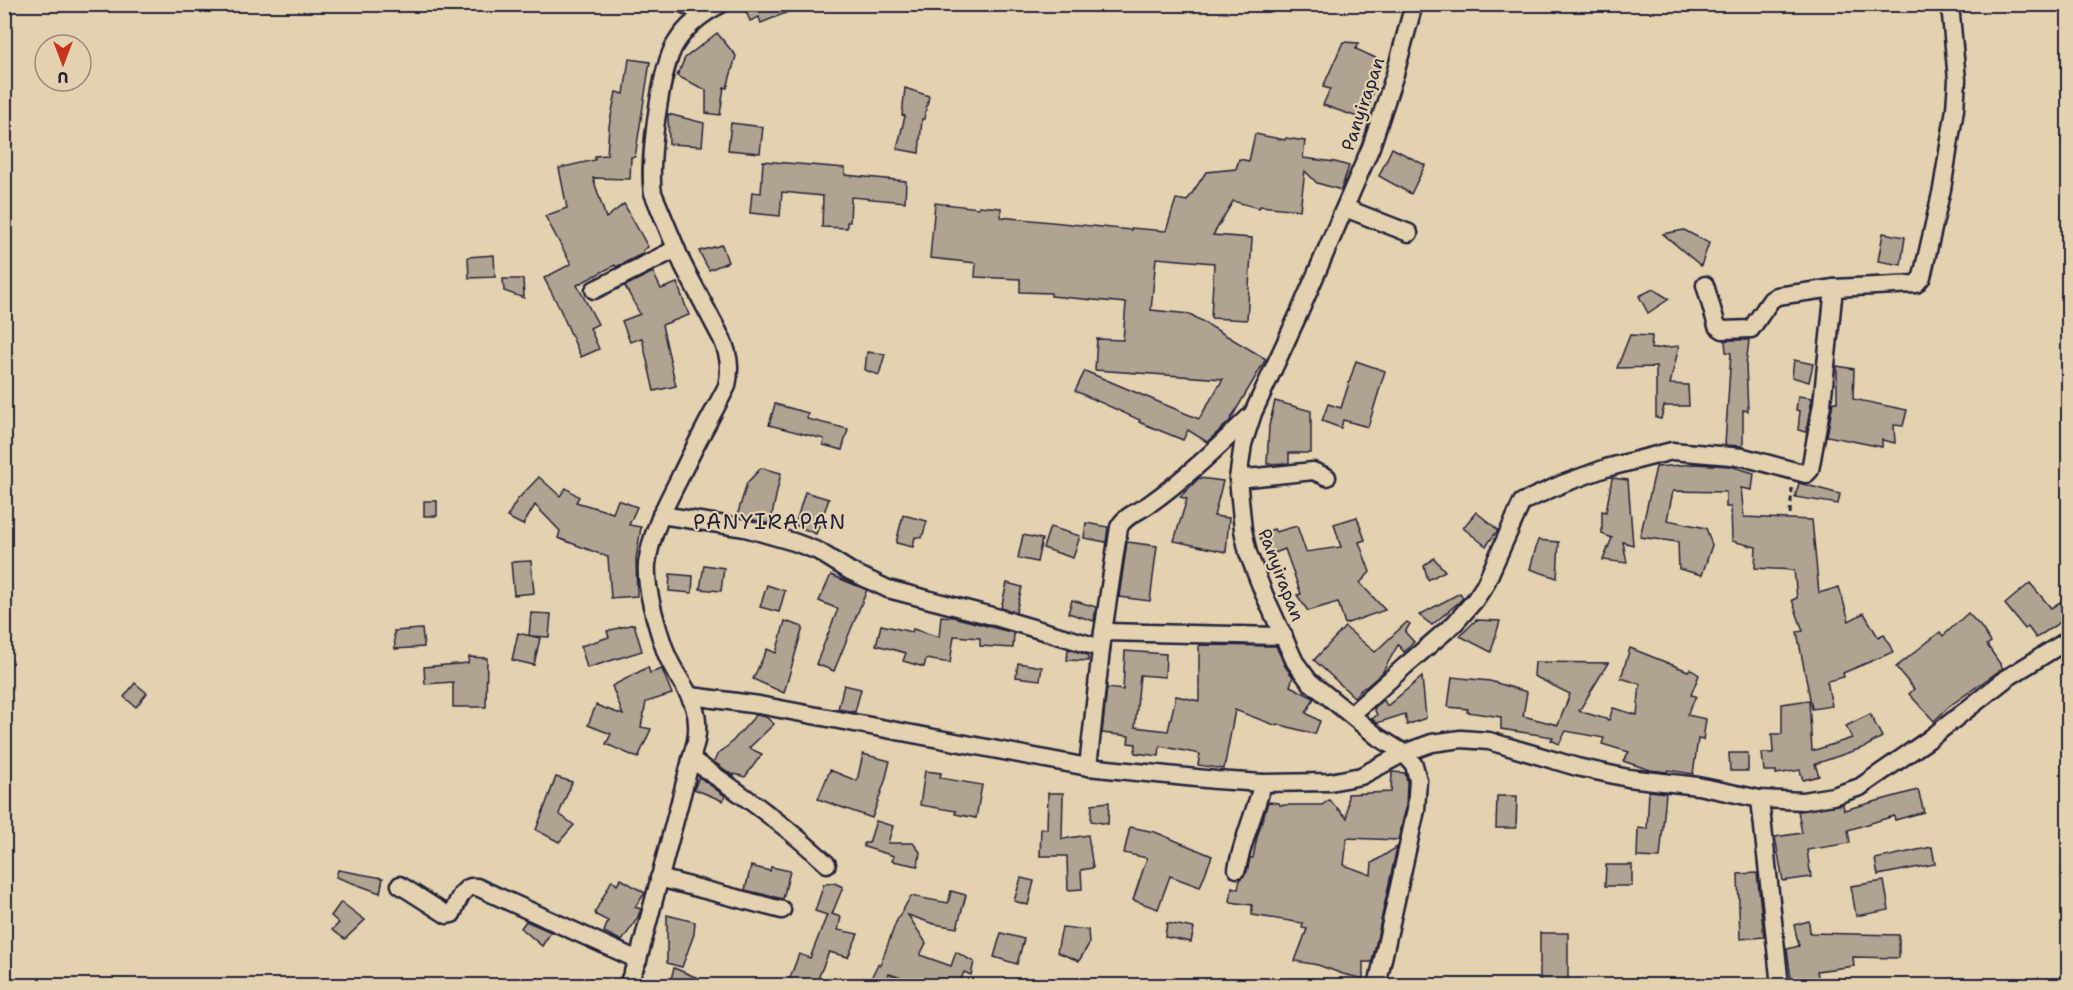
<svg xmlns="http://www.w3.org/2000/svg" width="2073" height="990" font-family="'Shantell Sans',sans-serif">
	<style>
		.building { fill: #b1a391; stroke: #22223b; stroke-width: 1.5 }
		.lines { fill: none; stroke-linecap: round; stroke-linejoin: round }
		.minor-casing { stroke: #22223b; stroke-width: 21 }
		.path { stroke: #22223b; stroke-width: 3; stroke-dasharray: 6 4.5; stroke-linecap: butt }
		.minor { stroke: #e4d1af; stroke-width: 16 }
		.labels { text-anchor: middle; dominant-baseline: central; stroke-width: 4.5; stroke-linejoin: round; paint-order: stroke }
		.street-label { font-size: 18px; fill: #22223b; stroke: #e4d1af }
		.quarter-label { font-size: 21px; letter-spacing: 1.5px; fill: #22223b; stroke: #e4d1af }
	</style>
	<rect width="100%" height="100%" fill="#e4d1af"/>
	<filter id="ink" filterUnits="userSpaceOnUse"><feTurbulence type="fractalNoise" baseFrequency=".0167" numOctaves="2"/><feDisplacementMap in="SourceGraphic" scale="12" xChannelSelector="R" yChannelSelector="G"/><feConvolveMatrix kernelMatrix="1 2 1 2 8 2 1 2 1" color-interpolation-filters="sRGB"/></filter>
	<g filter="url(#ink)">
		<!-- building -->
		<g class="building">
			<path d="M 743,4 L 805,4 L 805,5 L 761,23 L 759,17 L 750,21 Z"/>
			<path d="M 717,33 L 736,56 L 727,88 L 724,87 L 720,115 L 706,113 L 706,90 L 677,76 L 685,58 Z"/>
			<path d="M 1343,42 L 1359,43 L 1356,49 L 1380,60 L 1366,120 L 1323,105 L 1330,89 L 1323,87 Z"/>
			<path d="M 629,59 L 650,62 L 635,157 L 631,157 L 630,179 L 593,178 L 606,218 L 624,204 L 648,247 L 643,250 L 644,253 L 616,267 L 615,265 L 577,285 L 598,324 L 590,328 L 599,349 L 581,357 L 559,307 L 544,278 L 571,264 L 545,216 L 567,208 L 559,168 L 595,160 L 595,156 L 607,155 L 609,126 L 616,92 L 624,94 Z"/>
			<path d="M 905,88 L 929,96 L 924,119 L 922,119 L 919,153 L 897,149 L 905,116 L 902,115 Z"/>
			<path d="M 668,114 L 704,123 L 702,146 L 669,144 Z"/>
			<path d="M 731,123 L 763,127 L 760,153 L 728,150 Z"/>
			<path d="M 1255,134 L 1285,140 L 1286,138 L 1305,141 L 1303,158 L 1335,162 L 1349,166 L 1341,190 L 1317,183 L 1305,171 L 1300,210 L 1260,206 L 1259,208 L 1233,201 L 1213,235 L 1252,238 L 1247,320 L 1211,318 L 1214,263 L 1156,258 L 1151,310 L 1190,314 L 1266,359 L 1229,422 L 1207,442 L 1188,430 L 1183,440 L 1139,422 L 1140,420 L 1075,391 L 1085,371 L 1199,419 L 1223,379 L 1095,370 L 1097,339 L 1123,340 L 1126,303 L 1051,296 L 1051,293 L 1020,292 L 1020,279 L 975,277 L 976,263 L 930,258 L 935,203 L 979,208 L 979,206 L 1001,208 L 1001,217 L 1131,230 L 1131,228 L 1166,231 L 1176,199 L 1187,201 L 1206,172 L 1236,169 L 1239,159 L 1249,161 Z"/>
			<path d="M 1392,148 L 1425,165 L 1411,194 L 1379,176 Z"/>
			<path d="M 763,161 L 845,168 L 845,175 L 906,181 L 905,202 L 851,197 L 850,222 L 847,222 L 847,228 L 822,227 L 823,196 L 782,192 L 780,216 L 750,213 L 752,192 L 761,193 Z"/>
			<path d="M 1684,230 L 1709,243 L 1701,266 L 1663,234 Z"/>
			<path d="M 1883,233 L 1905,237 L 1901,265 L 1878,261 Z"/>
			<path d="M 722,245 L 728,262 L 709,270 L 699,251 Z"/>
			<path d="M 494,255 L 495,277 L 469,278 L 468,257 Z"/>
			<path d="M 653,272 L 661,289 L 677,283 L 689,315 L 662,325 L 676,386 L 654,391 L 642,338 L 630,342 L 622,321 L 640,314 L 625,286 Z"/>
			<path d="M 503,279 L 523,279 L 524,298 L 504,291 Z"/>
			<path d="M 1653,289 L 1669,299 L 1648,313 L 1639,296 Z"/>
			<path d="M 1630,335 L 1652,336 L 1651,349 L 1679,346 L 1670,384 L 1688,385 L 1689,406 L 1664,406 L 1661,419 L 1656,418 L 1656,367 L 1617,368 Z"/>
			<path d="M 1725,340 L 1749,340 L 1746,365 L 1748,411 L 1743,410 L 1743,446 L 1725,445 L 1731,353 L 1726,352 Z"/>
			<path d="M 867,352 L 885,354 L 879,375 L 865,370 Z"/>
			<path d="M 1794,360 L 1813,364 L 1809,382 L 1792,377 Z"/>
			<path d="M 1356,361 L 1385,371 L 1368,427 L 1343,420 L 1341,428 L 1322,421 L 1328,404 L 1341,408 Z"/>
			<path d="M 1837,366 L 1854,369 L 1853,399 L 1907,410 L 1903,426 L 1894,425 L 1895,443 L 1882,440 L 1882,447 L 1827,436 L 1833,402 L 1837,402 Z"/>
			<path d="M 1798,396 L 1812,398 L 1806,432 L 1798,430 L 1800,411 L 1796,410 Z"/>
			<path d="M 1275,401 L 1311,411 L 1311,453 L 1289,453 L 1289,463 L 1267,464 L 1269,426 Z"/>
			<path d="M 775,404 L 808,413 L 807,419 L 848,429 L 842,450 L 823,445 L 824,439 L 769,425 Z"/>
			<path d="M 1694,464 L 1730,466 L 1754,473 L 1752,490 L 1741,488 L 1744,517 L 1812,520 L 1819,593 L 1839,587 L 1849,621 L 1864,613 L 1878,637 L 1884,634 L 1893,652 L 1843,673 L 1844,677 L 1827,681 L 1832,706 L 1812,709 L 1797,632 L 1803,631 L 1792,600 L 1797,598 L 1794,570 L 1755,568 L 1756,547 L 1732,541 L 1731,507 L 1726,507 L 1726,492 L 1673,491 L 1667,520 L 1706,528 L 1712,545 L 1702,575 L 1679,569 L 1678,542 L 1640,537 L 1656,467 Z"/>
			<path d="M 761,468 L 781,473 L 770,524 L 737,516 L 747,483 Z"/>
			<path d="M 539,477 L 560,496 L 566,488 L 579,497 L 576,502 L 613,513 L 618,500 L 637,507 L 629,525 L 641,527 L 636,559 L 637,596 L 611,598 L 608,557 L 558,538 L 560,531 L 535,505 L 523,525 L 507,517 L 517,500 Z"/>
			<path d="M 1199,478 L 1223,481 L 1214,516 L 1229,518 L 1226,552 L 1174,541 L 1187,499 L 1180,497 Z"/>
			<path d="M 1612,478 L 1628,480 L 1633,545 L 1623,542 L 1627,563 L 1603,560 L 1612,538 L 1602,534 L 1602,511 L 1606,512 Z"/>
			<path d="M 1799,483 L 1840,494 L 1838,504 L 1795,497 Z"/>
			<path d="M 805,492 L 829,499 L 816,534 L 795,525 Z"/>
			<rect x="424" y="501" width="13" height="15"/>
			<path d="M 1476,512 L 1498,530 L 1486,546 L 1463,528 Z"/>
			<path d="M 903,515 L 927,521 L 922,538 L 915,537 L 913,547 L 896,543 Z"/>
			<path d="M 1357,517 L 1365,540 L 1359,542 L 1370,572 L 1360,583 L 1385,610 L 1345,624 L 1338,602 L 1308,611 L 1297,595 L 1301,594 L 1285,549 L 1267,556 L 1259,534 L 1274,529 L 1276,532 L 1297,526 L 1306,552 L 1341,547 L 1334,524 Z"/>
			<path d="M 1086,523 L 1108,527 L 1106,542 L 1084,538 Z"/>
			<path d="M 1050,527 L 1080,536 L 1073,558 L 1043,548 Z"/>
			<path d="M 1023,535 L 1042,539 L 1037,562 L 1018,558 Z"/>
			<path d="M 1538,540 L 1559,542 L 1557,578 L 1530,569 Z"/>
			<path d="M 1127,542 L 1157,546 L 1150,601 L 1119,597 Z"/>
			<path d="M 1434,558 L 1445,571 L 1428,580 L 1424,566 Z"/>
			<path d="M 531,561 L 534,593 L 514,595 L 511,562 Z"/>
			<path d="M 704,565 L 724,568 L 721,591 L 700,589 Z"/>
			<path d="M 670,574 L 693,576 L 692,593 L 669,591 Z"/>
			<path d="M 831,575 L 867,590 L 834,671 L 816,664 L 838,609 L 819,601 Z"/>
			<path d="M 1007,583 L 1022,587 L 1016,612 L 1001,608 Z"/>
			<path d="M 2030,583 L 2051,608 L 2068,597 L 2068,617 L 2036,638 L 2028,627 L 2025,629 L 2005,604 Z"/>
			<path d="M 767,585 L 785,591 L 779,612 L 760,607 Z"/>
			<path d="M 1460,593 L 1463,598 L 1459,602 L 1432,625 L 1419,615 Z"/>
			<path d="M 1072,600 L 1096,607 L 1094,621 L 1068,613 Z"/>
			<path d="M 531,613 L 551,614 L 549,637 L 529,636 Z"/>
			<path d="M 1968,613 L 1981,627 L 1991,642 L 1987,645 L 2003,668 L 1951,705 L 1934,721 L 1909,694 L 1914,689 L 1896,667 L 1940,632 L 1943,636 Z"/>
			<path d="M 941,616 L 953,617 L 1014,633 L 1013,648 L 980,646 L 980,638 L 954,636 L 950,663 L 926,659 L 924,667 L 903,661 L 906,653 L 876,645 L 881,625 L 912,632 L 913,629 L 939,637 Z"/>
			<path d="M 1476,620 L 1500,621 L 1491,652 L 1460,636 Z"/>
			<path d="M 785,621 L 803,627 L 784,693 L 753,679 L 767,649 L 776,653 Z"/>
			<path d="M 1407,622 L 1410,624 L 1405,632 L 1414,642 L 1404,652 L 1398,645 L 1382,673 L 1365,688 L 1364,687 L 1354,697 L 1314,660 L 1345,627 L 1375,652 Z"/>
			<path d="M 634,624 L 642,651 L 587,668 L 581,646 L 609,637 L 607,631 Z"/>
			<path d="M 422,629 L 424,647 L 395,649 L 394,631 Z"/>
			<path d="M 518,633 L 540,638 L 534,665 L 512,660 Z"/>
			<path d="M 1199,645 L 1276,646 L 1285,666 L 1293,677 L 1290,686 L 1314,698 L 1306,713 L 1320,721 L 1315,734 L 1277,724 L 1277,726 L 1235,710 L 1224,769 L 1198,765 L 1200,754 L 1160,746 L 1159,756 L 1135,753 L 1136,744 L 1128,743 L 1129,736 L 1102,733 L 1107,688 L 1123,690 L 1125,651 L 1166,654 L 1165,677 L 1140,675 L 1135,727 L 1168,731 L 1176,696 L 1199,701 Z"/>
			<path d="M 1630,648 L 1688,671 L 1690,669 L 1699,675 L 1691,695 L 1696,696 L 1687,715 L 1706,719 L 1703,740 L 1698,739 L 1693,774 L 1668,770 L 1667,772 L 1650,770 L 1623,761 L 1629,752 L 1602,744 L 1604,738 L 1566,731 L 1559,744 L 1551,740 L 1553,737 L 1501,729 L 1501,717 L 1467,712 L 1468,709 L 1448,707 L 1452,677 L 1490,681 L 1527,692 L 1523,716 L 1558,725 L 1570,694 L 1534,676 L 1535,662 L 1608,663 L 1579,711 L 1609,720 L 1613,708 L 1637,715 L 1640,684 L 1621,678 Z"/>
			<path d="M 1068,649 L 1088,655 L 1088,661 L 1067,660 Z"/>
			<path d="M 469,657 L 487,658 L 486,707 L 453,707 L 453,682 L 425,684 L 424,667 L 468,663 Z"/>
			<path d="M 1018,663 L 1042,667 L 1040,680 L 1016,677 Z"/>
			<path d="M 648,667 L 650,673 L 662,669 L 672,694 L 646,702 L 641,727 L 651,729 L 638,758 L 606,744 L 611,734 L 588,725 L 596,705 L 623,715 L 612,686 Z"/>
			<path d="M 1422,677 L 1426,718 L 1407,725 L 1405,714 L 1377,723 L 1372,719 L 1377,715 L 1374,708 L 1384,700 L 1387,706 Z"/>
			<path d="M 135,683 L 147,693 L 136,707 L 124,697 Z"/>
			<path d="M 844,685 L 861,689 L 855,712 L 838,709 Z"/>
			<path d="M 1809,700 L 1812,751 L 1852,738 L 1846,726 L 1870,714 L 1882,737 L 1865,747 L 1815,764 L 1819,776 L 1803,780 L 1800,770 L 1776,774 L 1776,771 L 1764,771 L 1762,753 L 1773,753 L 1772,734 L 1782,734 L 1782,704 Z"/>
			<path d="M 756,715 L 766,717 L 774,724 L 749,748 L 762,754 L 745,777 L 734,774 L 734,776 L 714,762 L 717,755 L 730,744 Z"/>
			<path d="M 1729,753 L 1748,753 L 1748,771 L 1730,771 Z"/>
			<path d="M 863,754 L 890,761 L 885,781 L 872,818 L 818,799 L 830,770 L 857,781 Z"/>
			<path d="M 925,771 L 941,773 L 940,778 L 982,785 L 976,818 L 955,814 L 956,811 L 920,805 Z"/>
			<path d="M 1392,772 L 1405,773 L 1407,781 L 1406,808 L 1398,840 L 1347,838 L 1344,865 L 1371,875 L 1372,863 L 1397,847 L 1372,962 L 1363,962 L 1363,979 L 1343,974 L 1318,965 L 1295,961 L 1307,929 L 1302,928 L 1303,923 L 1252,915 L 1252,905 L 1230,902 L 1232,887 L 1238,889 L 1240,879 L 1247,872 L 1250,858 L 1253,858 L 1257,837 L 1268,802 L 1279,803 L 1280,805 L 1322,805 L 1329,800 L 1347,818 L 1348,794 L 1391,792 Z"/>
			<path d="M 556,777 L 572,782 L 559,814 L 574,825 L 559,842 L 536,830 Z"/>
			<path d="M 699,777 L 725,796 L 723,801 L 694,789 Z"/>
			<path d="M 1918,790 L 1924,812 L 1895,820 L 1894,816 L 1848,830 L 1850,843 L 1807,850 L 1811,877 L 1783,881 L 1775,837 L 1802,833 L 1798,811 L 1843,804 L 1844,810 Z"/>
			<path d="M 1649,791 L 1666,793 L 1660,858 L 1637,857 L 1638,828 L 1647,829 Z"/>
			<path d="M 1048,793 L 1063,793 L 1062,839 L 1088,835 L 1093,868 L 1081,870 L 1082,889 L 1068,890 L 1067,856 L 1040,856 L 1041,828 L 1047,829 Z"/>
			<path d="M 1497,796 L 1517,796 L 1516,828 L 1496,828 Z"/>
			<path d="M 1109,802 L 1108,824 L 1091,821 L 1092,804 Z"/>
			<path d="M 876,821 L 893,826 L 888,843 L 913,843 L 920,852 L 918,866 L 892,861 L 894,856 L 864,847 L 864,843 L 869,843 Z"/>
			<path d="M 1130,827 L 1155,832 L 1212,856 L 1200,887 L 1170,876 L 1158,909 L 1133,900 L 1147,858 L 1124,853 Z"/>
			<path d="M 1932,847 L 1935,864 L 1878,875 L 1875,859 Z"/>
			<path d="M 1606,865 L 1632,865 L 1632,886 L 1605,886 Z"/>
			<path d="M 751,866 L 770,871 L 771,867 L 790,871 L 783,899 L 745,890 Z"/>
			<path d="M 338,870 L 383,878 L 380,893 L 336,877 Z"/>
			<path d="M 1757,873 L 1764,937 L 1740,939 L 1738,874 Z"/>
			<path d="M 1021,878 L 1034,881 L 1028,905 L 1014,901 Z"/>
			<path d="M 621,879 L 645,893 L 635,907 L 641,909 L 637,919 L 622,941 L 604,932 L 608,921 L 596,915 L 595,912 L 612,880 L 617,885 Z"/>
			<path d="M 1884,881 L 1889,910 L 1856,916 L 1851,886 Z"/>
			<path d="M 834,883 L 843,887 L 832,914 L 841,917 L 838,930 L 858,934 L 848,957 L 829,952 L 815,986 L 787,986 L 799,954 L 810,958 L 827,915 L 815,911 L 824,884 Z"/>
			<path d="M 951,891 L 966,895 L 957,928 L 934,924 L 908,915 L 926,943 L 920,955 L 951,966 L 956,952 L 974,962 L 971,975 L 964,972 L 958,986 L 928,986 L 889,974 L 886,986 L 870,980 L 878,964 L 880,966 L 896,922 L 911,896 L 948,903 Z"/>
			<path d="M 341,902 L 365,920 L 345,939 L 332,930 L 339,923 L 331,916 Z"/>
			<path d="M 667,915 L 695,922 L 694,934 L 682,967 L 667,963 Z"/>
			<path d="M 526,921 L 551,932 L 542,946 L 521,928 Z"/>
			<path d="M 1809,921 L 1810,933 L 1899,935 L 1899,958 L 1853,957 L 1854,966 L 1817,971 L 1820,986 L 1792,986 L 1787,949 L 1799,946 L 1794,925 Z"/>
			<path d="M 1167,923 L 1194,928 L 1191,942 L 1165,937 Z"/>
			<path d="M 1062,927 L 1088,930 L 1089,944 L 1079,961 L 1057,952 Z"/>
			<path d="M 1001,933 L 1024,939 L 1017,964 L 994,957 Z"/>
			<rect x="1540" y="933" width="28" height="53"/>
			<path d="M 674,968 L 715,985 L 715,986 L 669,986 Z"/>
		</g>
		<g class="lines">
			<defs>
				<g id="minor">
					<path d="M 684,4 L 704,14"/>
					<path d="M 1345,208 L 1409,233"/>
					<path d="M 1705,285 L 1717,326 L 1723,330 L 1751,329 L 1771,300 L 1777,296 L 1834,288"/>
					<path d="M 594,290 L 676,249"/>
					<path d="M 1238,479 L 1313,471 L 1327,477"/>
					<path d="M 661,515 L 745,528 L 794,542 L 818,551 L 850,571 L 888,589 L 992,616 L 1101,648"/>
					<path d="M 1103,632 L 1119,527 C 1125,516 1137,512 1148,505 C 1185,479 1217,448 1249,417"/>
					<path d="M 691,696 L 759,705 L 1088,767 L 1216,780 L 1263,783 L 1330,782 L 1361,776 L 1404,753 L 1432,743 L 1461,739 L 1489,741 L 1577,767 L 1628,778 L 1698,786 L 1760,799 L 1803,801 L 1833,796 L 1860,787 L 1928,740 L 2007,678 L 2068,640"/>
					<path d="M 1352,714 L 1405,666 L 1455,623 L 1475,600 L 1485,585 L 1522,502 L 1562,484 L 1606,468 L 1672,451 L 1743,457 L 1806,474 L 1810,470 L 1822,404 L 1834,288 L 1916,284 L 1922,277 L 1942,189 L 1955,109 L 1957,80 L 1951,15 L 1948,4"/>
					<path d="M 691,759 C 738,792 785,824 827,864"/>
					<path d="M 1088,767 L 1103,632 L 1284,636"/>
					<path d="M 1760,799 L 1780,986"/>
					<path d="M 1237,869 C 1243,839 1255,812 1263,783"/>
					<path d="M 659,878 L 782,910"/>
					<path d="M 400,885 L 447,915 L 452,914 C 458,902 462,884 477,887 L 638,960"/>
					<path d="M 627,986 L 638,960 L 696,741 C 703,700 679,686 666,653 C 658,630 645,588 647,564 C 651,533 665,506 679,479 C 694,447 711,417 727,386 C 731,368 729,355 722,339 L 683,265 L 653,193 C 648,165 660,67 676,43 C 686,27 703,13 721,4"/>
					<path d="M 1377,986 L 1416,810 L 1418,780 L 1414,765 L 1404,753 L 1378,737 L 1309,681 L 1295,662 L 1264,594 L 1248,553 L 1243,530 L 1238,479 L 1243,444 L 1253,413 L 1300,311 L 1371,147 L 1395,74 L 1414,4"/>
				</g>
			</defs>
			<!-- minor casing -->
			<use href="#minor" class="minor-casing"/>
			<!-- path -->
			<path class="path" d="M 1790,514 L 1792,488"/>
			<!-- minor -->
			<use href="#minor" class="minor"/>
		</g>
	</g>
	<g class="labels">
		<!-- street labels -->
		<g class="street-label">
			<text transform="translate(1363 104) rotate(-71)">Panyirapan</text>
			<text transform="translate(1281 575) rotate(69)">Panyirapan</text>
		</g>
		<!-- quarter labels -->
		<g class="quarter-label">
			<text x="770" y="522">PANYIRAPAN</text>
		</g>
	</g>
	<!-- margin -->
	<rect width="2073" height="990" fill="none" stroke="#e4d1af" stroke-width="24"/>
	<rect x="12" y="12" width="2049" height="966" fill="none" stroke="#22223b" stroke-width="2" filter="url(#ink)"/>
	<!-- north arrow -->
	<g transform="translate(63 63) rotate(180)"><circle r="28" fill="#e4d1af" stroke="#968b81" stroke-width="1.5"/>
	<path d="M0-4.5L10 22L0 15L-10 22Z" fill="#c8321e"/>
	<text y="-9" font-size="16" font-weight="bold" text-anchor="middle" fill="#22223b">U</text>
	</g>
</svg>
